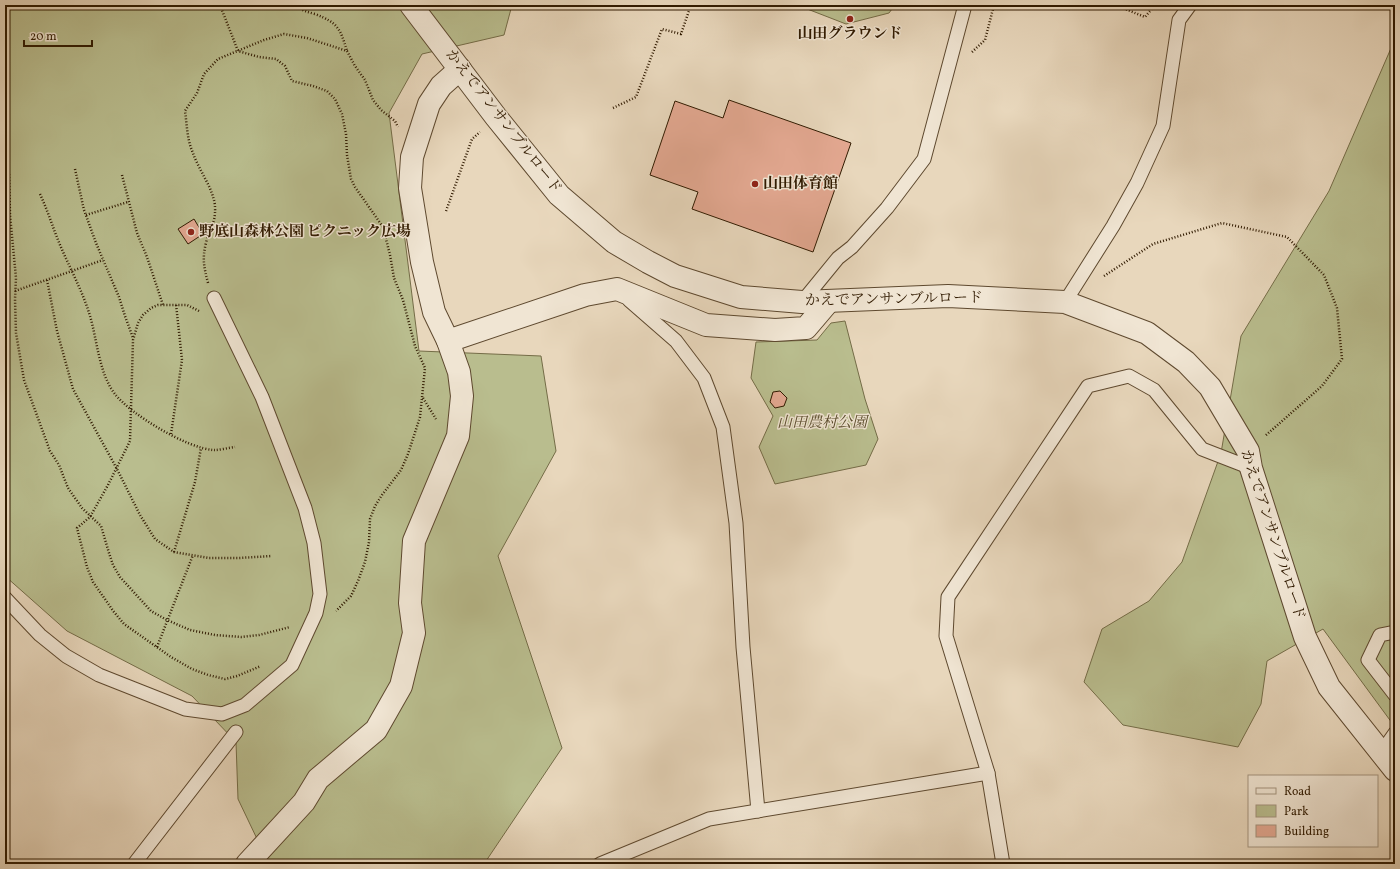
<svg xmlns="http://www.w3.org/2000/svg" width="1400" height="869" font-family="Vollkorn,'Noto Serif JP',serif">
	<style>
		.green { fill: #b9bd8e; stroke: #746c47 }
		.building { fill: #e3a891; stroke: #301a00 }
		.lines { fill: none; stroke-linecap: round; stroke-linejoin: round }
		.service-casing { stroke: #5e492f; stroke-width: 15 }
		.minor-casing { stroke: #5e492f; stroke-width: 24 }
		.tertiary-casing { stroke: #5e492f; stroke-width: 24 }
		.path { stroke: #301a00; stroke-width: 2.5; stroke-dasharray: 1 2; stroke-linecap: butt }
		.service { stroke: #f0e5d3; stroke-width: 13 }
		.minor { stroke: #f0e5d3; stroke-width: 22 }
		.tertiary { stroke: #f0e5d3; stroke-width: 22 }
		.poi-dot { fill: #8f2418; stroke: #f0e5d3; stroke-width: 1.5 }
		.labels { text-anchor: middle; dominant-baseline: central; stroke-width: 3; stroke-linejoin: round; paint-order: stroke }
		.poi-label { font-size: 15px; font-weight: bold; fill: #301a00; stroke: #f0e5d3; text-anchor: start }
		.street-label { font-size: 15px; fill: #301a00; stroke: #f0e5d3 }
		.park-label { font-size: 15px; font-style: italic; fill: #594b2b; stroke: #f0e5d3 }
	</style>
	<rect width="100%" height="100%" fill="#e8d7bc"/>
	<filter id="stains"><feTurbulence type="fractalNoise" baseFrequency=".005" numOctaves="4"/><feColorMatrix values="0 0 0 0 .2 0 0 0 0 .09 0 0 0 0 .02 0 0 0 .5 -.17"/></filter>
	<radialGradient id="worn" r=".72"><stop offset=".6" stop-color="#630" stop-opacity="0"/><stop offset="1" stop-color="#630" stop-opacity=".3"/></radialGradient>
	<!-- green -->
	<g class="green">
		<path d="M 5,5 L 512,5 L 504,35 L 422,54 L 389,113 L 419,351 L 541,356 L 556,451 L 498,556 L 562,748 L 484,864 L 269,864 L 238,799 L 236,742 L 192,696 L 67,631 L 5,576 Z"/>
		<path d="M 797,5 L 895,5 L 889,13 L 846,24 Z"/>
		<path d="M 1395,39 L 1395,727 L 1323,629 L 1267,661 L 1261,704 L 1238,747 L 1123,725 L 1084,682 L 1102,629 L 1149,601 L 1182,562 L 1221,453 L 1241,336 L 1329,191 Z"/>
		<path d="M 845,321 L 865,399 L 878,439 L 866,465 L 775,484 L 759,447 L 773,416 L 751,378 L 756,342 L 817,340 L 831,323 Z"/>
	</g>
	<!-- building -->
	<g class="building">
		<path d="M 729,100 L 851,143 L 813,252 L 692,209 L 698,192 L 650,175 L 675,101 L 723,118 Z"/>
		<path d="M 194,219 L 203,234 L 188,244 L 178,229 Z"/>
		<path d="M 780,391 L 787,398 L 784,406 L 775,408 L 770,402 L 773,392 Z"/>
	</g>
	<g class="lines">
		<defs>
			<g id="service">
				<path d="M 629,300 L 676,341 L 704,378 L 723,427 L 736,523 L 743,647 L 758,811"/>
				<path d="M 802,302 L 838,258 L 852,247 L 887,208 L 924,159 L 965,5"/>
				<path d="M 1065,302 L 1113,226 L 1137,183 L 1163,126 L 1179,20 L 1190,5"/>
				<path d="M 5,598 L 40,635 L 66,656 L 99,675 L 185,709 L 222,714 L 245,705 L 292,665 L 316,613 L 320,594 L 314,543 L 305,508 L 262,397 L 214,298"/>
				<path d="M 1395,632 L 1380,635 L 1368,660 L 1395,695"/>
				<path d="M 1381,753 L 1395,733"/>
				<path d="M 134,864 L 236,732"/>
				<path d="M 600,864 L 709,819 L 988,773"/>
				<path d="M 1003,864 L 988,773 L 946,636 L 948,597 L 1088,386 L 1129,376 L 1154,390 L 1202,449 L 1251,468"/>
			</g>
			<g id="minor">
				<path d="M 448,341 L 585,295 L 617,289 L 706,325 L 775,330 L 806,328 L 829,301"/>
				<path d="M 247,864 L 304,802 L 318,779 L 376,730 L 401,686 L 414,633 L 410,603 L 414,541 L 458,436 L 462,396 L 459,372 L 448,341 L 434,312 L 422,262 L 410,188 L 412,157 L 429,104 L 441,86 L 460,69"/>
			</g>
			<path id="tertiary" d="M 411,5 L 496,117 L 559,195 L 614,242 L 648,262 L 675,276 L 741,297 L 802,302 L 948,296 L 1065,302 L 1147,333 L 1186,362 L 1210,387 L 1248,451 L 1251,468 L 1305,637 L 1329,687 L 1395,770"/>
		</defs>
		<!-- service casing -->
		<use href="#service" class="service-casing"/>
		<!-- minor casing -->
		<use href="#minor" class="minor-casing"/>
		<!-- tertiary casing -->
		<use href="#tertiary" class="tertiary-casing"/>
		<!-- path -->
		<g class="path">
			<path d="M 220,5 L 238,51 L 259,57 L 276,59 L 285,66 L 292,81 L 313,86 L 327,91 L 335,99 L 342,114 L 346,134 L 347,155 L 351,179 L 355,187 L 383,227 L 390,255 L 394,278 L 403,300 L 415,346 L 425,368 L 420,417 L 408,454 L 401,470 L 382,495 L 375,506 L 370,519 L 369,542 L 365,562 L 358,581 L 351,596 L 336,611"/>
			<path d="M 295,5 C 301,10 307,12 315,14 C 338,23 340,28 347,51"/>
			<path d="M 1115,5 L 1145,17 L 1155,5"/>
			<path d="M 972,52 L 985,40 L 994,5"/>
			<path d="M 613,108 L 636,97 L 662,29 L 681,34 L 691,5"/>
			<path d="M 75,169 L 84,210 L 96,243 L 119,297 L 125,316 L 133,338"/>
			<path d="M 9,174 L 10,215 L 16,278 L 15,299 L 16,333 L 24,380 L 50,451 L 59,465 L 68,488 L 82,508 L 101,526 L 109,553 L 113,565 L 120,577 L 151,611 L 167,620 L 190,630 L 215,635 L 241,637 L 259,635 L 290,627"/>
			<path d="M 122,175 L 137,233 L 147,257 L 163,305"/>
			<path d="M 40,194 C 47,209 52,225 58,240 C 68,265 82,289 90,316 C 97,339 99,374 115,394 C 130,414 188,449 214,450 C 220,450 228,448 235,447"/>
			<path d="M 446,211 L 472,139 L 480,132"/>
			<path d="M 86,215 L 128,202"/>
			<path d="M 1104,276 L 1153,244 L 1222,223 L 1287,237 L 1324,275 L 1337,308 L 1342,359 L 1322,386 L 1265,436"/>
			<path d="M 47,280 L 57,331 L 73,389 L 117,469 L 140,515 L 155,539 L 174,552 L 209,558 L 239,558 L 272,556"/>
			<path d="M 208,283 C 204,267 202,259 206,243 C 209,229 216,224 215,207 C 214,189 199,171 193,153 C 187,140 187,125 185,111 L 197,93 L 204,74 L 218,59 L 264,40 L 284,34 L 307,38 L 347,51 L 355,66 L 365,80 L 373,100 L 381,110 L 395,121 L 398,127"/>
			<path d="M 15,291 L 103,260"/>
			<path d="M 199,311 L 187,305 L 158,305 L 151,308 L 143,315 L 138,323 L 133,340 L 130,441 L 108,485 L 90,517 L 77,528 L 87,567 L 93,582 L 114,612 L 124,624 L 171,657 L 192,669 L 208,675 L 225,679 L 237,676 L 261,666"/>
			<path d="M 423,398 L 436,419"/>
			<path d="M 171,434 L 182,360 L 176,304"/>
			<path d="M 174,552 L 195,482 L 201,448"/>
			<path d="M 157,647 L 193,555"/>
		</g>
		<!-- service -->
		<use href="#service" class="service"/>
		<!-- minor -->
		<use href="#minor" class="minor"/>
		<!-- tertiary -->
		<use href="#tertiary" class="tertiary"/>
	</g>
	<!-- markers -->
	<g class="poi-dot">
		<circle cx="850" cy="19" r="4"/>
		<circle cx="755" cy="184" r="4"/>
		<circle cx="191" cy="232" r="4"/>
	</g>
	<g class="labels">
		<!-- poi labels -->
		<g class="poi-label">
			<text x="850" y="34" text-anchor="middle">山田グラウンド</text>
			<text x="763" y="184">山田体育館</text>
			<text x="199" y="232">野底山森林公園 ピクニック広場</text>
		</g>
		<!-- street labels -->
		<g class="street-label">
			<text transform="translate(503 122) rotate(52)">かえでアンサンブルロード</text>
			<text transform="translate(894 300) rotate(-1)">かえでアンサンブルロード</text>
			<text transform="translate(1272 535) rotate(72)">かえでアンサンブルロード</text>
		</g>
		<!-- park labels -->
		<g class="park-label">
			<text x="822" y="423">山田農村公園</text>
		</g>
	</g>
	<!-- margin -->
	<rect width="1400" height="869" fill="none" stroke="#e8d7bc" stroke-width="20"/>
	<rect x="6" y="6" width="1388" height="857" fill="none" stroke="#301a00" stroke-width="2"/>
	<rect x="10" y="10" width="1380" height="849" fill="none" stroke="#301a00"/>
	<!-- legend -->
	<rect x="1248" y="775" width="130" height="72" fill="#f0e5d3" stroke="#a3947f"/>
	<rect x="1256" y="788" width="20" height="6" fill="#f0e5d3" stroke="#a3947f"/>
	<text x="1284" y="795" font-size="12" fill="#301a00">Road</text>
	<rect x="1256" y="805" width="20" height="12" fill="#b9bd8e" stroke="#a3947f"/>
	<text x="1284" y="815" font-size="12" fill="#301a00">Park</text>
	<rect x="1256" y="825" width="20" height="12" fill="#e3a891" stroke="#a3947f"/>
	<text x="1284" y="835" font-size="12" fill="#301a00">Building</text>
	<!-- scale -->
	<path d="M24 40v6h68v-6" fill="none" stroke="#301a00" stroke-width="2"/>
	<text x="30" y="40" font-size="12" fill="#301a00" stroke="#f0e5d3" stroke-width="3" paint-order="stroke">20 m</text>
	<rect width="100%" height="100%" filter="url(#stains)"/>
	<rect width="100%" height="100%" fill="url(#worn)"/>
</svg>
